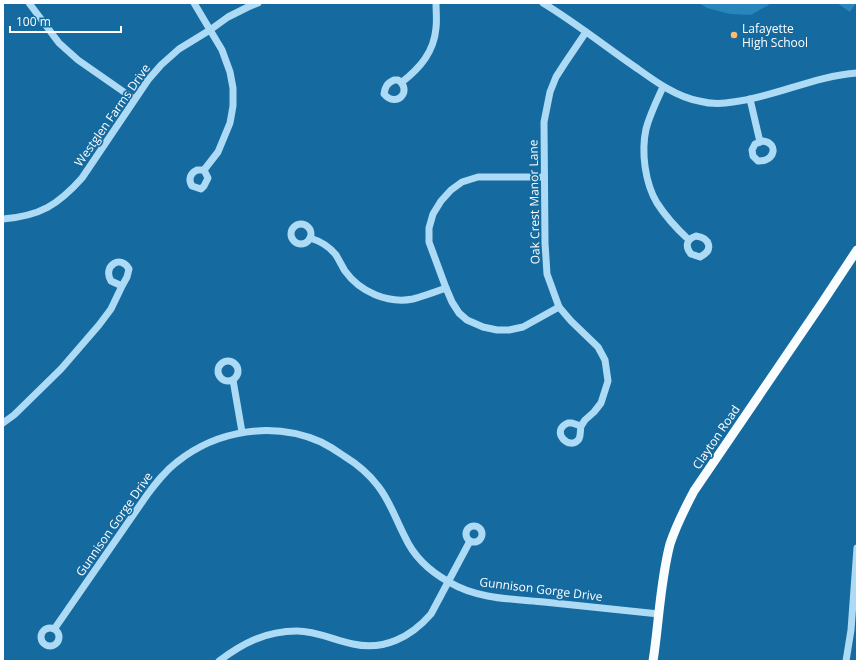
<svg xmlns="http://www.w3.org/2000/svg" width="860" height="664" font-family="'Open Sans',sans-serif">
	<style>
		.green { fill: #2886bd }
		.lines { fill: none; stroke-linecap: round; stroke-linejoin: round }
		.minor { stroke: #addaf4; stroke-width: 7 }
		.major { stroke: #fafdff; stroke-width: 9 }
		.poi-dot { fill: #ffbc70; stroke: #156a9f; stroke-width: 1.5 }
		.labels { text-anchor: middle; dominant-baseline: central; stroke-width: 3.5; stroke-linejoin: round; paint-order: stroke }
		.poi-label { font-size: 12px; fill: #fff; stroke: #156a9f; text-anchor: start }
		.street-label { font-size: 12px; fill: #fff; stroke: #156a9f }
	</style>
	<rect width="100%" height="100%" fill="#156a9f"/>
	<!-- green -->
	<g class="green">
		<path d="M 699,3 L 772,3 L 751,15 L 730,14 L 707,8 Z"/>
		<path d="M 837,3 L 856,3 L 850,12 Z"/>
	</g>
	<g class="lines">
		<!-- minor -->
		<g class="minor">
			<path d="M 29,3 L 59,43 L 78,60 L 134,99"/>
			<path d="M 194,3 L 222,50 L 230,72 L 233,88 L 233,106 L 230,123 L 218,152 L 204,170"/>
			<path d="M 543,3 C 576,23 606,47 638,69 C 656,82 677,97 699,101 C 710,104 722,104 733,102 C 775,97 814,76 857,73"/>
			<path d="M 394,80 L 398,80 C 413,90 397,109 384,94 C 385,87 387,83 394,80 Z"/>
			<path d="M 402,82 C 420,68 434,52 436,28 C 437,20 436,11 436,3"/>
			<path d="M 663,87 C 657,100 650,114 646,129 C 641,152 645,183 657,203 C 666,217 677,229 689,240"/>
			<path d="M 750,99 L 760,142"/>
			<path d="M 763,141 C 779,143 775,162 758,161 L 753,156 L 752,150 L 755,144 Z"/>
			<path d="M 197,170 L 204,170 L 208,178 L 204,186 L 201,189 L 192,186 C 188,180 190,173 197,170 Z"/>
			<path d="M 544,177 L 478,177 L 462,182 L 451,190 L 441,201 L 433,214 L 429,228 L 429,242 L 446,288 L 452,302 L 459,313 L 467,320 L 483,327 L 497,330 L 509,330 L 523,327 L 559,307"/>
			<path d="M 3,219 C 40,216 58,205 82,178 L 148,80 L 161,65 L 179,49 L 210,30 L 228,17 L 248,7 L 258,3"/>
			<circle cx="301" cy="234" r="10"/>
			<path d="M 696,236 C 710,238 714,250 700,257 L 691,254 C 685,247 686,239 696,236 Z"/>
			<path d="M 310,238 C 320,241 329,246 336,255 C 339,260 342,266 345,271 C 360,292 388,304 413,299 C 424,296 435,292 446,288"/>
			<circle cx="228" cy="371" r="10"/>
			<path d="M 233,380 L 242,432"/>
			<path d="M 3,423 L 14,415 L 61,369 L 99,325 L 111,309 L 122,286 L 127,277 L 129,269 C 121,254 102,266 111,281 L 122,286"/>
			<path d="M 568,423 L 572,423 L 581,426 C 580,430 581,435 579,439 C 570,452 549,431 568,423 Z"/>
			<path d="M 581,426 L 585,420 L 594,412 L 601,403 L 608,381 L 605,360 L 598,347 L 571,321 L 559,307 L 547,274 L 545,243 L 544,122 L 550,92 L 556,77 L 565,63 L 586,32"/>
			<circle cx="474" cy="534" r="8"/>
			<circle cx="50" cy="637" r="9"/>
			<path d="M 55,628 L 147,495 C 156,483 165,471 177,462 C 217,430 273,421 321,442 C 329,446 337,451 344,456 C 357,464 369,474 378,486 C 390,501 396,520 405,537 C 414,557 431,572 449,582 C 477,599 512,599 544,602 C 582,606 620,610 659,614"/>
			<path d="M 219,661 C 243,643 266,631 297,631 C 316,631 334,640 353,644 C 384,651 411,637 431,614 L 470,541"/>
			<path d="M 846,661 L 851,630 L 857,548"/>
		</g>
		<!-- major -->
		<path class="major" d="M 653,661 C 659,623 660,582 670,544 C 676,526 685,508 694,491 L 822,303 L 857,250"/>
	</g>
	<!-- markers -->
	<circle class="poi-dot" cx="734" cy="35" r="4"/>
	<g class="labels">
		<!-- poi labels -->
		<g class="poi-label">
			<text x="742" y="28">Lafayette<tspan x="742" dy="14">High School</tspan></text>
		</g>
		<!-- street labels -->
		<g class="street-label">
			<text transform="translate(112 115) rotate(-55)">Westglen Farms Drive</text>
			<text transform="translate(534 202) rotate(-91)">Oak Crest Manor Lane</text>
			<text transform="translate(716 437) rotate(-56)">Clayton Road</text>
			<text transform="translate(114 524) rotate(-55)">Gunnison Gorge Drive</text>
			<text transform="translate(541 589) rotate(7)">Gunnison Gorge Drive</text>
		</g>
	</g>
	<!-- border -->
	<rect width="860" height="664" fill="none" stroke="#ffffff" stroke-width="8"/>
	<!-- scale -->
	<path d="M10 26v6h111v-6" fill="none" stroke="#ffffff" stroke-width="2"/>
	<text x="16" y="26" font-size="12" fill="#ffffff" stroke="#156a9f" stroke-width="3" paint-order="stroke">100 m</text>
</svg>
